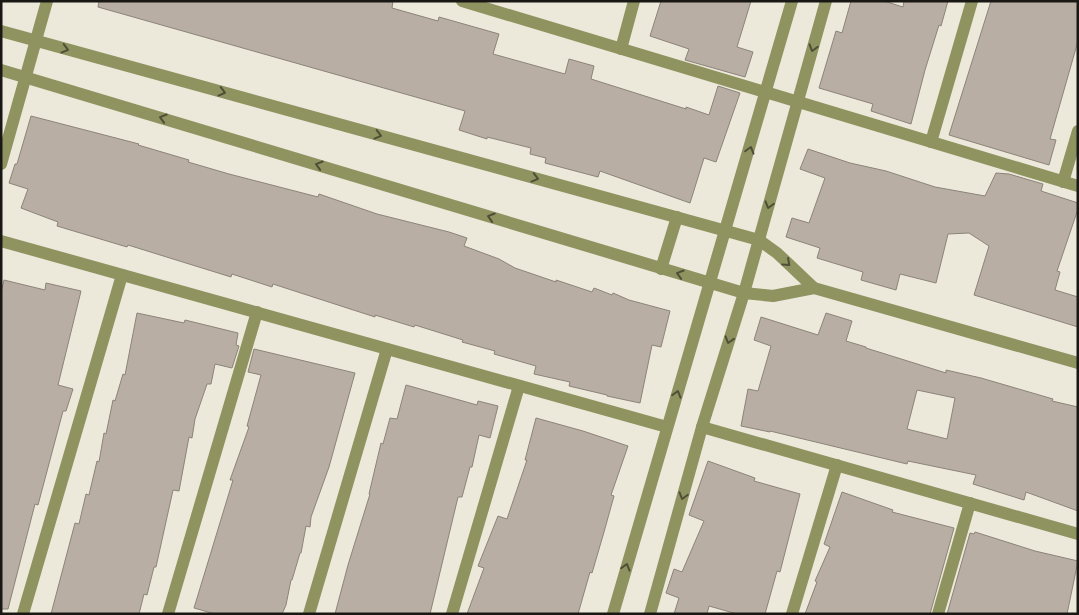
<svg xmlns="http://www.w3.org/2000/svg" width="1079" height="615" font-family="Helvetica,sans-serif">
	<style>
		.building { fill: #b8aea4; stroke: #8c8379; fill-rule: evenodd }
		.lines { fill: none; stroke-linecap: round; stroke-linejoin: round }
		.minor { stroke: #8e9360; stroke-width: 12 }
		.oneway { stroke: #4e4f36 }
	</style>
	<rect width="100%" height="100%" fill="#ece8da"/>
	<!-- building -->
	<g class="building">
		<path d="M 99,1 L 393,1 L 392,8 L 438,21 L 439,17 L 499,34 L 493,54 L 565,74 L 569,59 L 594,66 L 591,79 L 686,109 L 686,107 L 709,115 L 718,86 L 740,93 L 716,162 L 704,158 L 690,203 L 600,171 L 598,177 L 545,163 L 546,158 L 530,154 L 531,148 L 487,137 L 487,139 L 459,130 L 465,111 L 98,7 Z"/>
		<path d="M 661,1 L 751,1 L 737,47 L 753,52 L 745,77 L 685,60 L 689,49 L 650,36 Z"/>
		<path d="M 851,1 L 884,1 L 903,7 L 904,1 L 948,1 L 941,26 L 939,25 L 925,70 L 911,124 L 871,111 L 873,104 L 819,88 L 836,31 L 842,33 Z"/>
		<path d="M 991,1 L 1078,1 L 1078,41 L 1050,139 L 1056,140 L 1049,165 L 949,135 Z"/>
		<path d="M 31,116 L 139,144 L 138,145 L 189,160 L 188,162 L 229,174 L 318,197 L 319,194 L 377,214 L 449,232 L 467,238 L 464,246 L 499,259 L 515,268 L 556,282 L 556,280 L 592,292 L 594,288 L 612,295 L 613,293 L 629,300 L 670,311 L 661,347 L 652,345 L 640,403 L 607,396 L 607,395 L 569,386 L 570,382 L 534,374 L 536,366 L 494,354 L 495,351 L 462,342 L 463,340 L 415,325 L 414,327 L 375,315 L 375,317 L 273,284 L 272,287 L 232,274 L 231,277 L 128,245 L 127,247 L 57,226 L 58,222 L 21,208 L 28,189 L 9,183 L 15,164 L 17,164 Z"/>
		<path d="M 808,149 L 850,163 L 886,171 L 935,187 L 985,196 L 996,173 L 1009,174 L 1043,184 L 1041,191 L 1078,203 L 1078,209 L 1057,271 L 1060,272 L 1055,290 L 1078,297 L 1078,327 L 974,295 L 989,246 L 969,233 L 948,234 L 936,283 L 900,274 L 896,290 L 861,280 L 863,272 L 817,258 L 820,248 L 786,237 L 792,218 L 809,223 L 825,178 L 800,169 Z"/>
		<path d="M 4,280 L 45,290 L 46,283 L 81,291 L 58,385 L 73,389 L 66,411 L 63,411 L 38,505 L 35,504 L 8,609 L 1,609 L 1,292 Z"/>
		<path d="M 137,313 L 184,323 L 185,320 L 238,333 L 236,345 L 239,346 L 232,368 L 215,364 L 211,384 L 207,384 L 195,419 L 192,438 L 189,437 L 179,491 L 173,490 L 156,567 L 154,567 L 147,595 L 144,594 L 139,614 L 51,614 L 75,523 L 79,524 L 86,494 L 89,495 L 97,461 L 99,462 L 104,433 L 106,434 L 113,400 L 115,401 L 123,374 L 125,375 Z"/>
		<path d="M 826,313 L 852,321 L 846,341 L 866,347 L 866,348 L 946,373 L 946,370 L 981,378 L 1053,399 L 1052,401 L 1078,407 L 1078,511 L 1026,492 L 1024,500 L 973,484 L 976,475 L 908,461 L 907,464 L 770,431 L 770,432 L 741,426 L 748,389 L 758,391 L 771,346 L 754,340 L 761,317 L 818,335 ZM 917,390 L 955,398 L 947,439 L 907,429 Z"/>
		<path d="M 254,349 L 355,373 L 329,467 L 311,517 L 310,527 L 306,526 L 301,553 L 300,553 L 292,580 L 291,580 L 286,605 L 282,614 L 215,614 L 194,608 L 233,480 L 230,480 L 249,427 L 247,426 L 261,375 L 248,372 Z"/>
		<path d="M 406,385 L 477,405 L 478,401 L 498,406 L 490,438 L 479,435 L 472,467 L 470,467 L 462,497 L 458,497 L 430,614 L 335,614 L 348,565 L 370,494 L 369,494 L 381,443 L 383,444 L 390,418 L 397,419 Z"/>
		<path d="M 536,418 L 583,431 L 628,446 L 611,495 L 614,496 L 604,532 L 592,573 L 590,572 L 578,614 L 467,614 L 484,568 L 478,566 L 498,516 L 507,519 L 527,460 L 525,460 Z"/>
		<path d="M 708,461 L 755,478 L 754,481 L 800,494 L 780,572 L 777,571 L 765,614 L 737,614 L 709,606 L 707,614 L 674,614 L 679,598 L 666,593 L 674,569 L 682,572 L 704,521 L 689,515 Z"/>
		<path d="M 842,492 L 893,510 L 892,512 L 954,528 L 930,614 L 805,614 L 817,582 L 815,581 L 830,547 L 824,544 Z"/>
		<path d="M 975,532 L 1035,551 L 1078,561 L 1067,614 L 947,614 L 970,533 L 974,534 Z"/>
	</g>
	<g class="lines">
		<!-- minor -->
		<g class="minor">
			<path d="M 462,1 L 1078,186"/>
			<path d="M 1,31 L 759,240 L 777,253 L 814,288 L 1078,363"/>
			<path d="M 621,49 L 634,1"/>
			<path d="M 1,70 L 744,293 L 773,296 L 814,288"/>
			<path d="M 931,142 L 972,1"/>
			<path d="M 1,164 L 47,1"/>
			<path d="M 1063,182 L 1078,131"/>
			<path d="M 1,241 L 667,427"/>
			<path d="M 661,269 L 677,217"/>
			<path d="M 702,427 L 1078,534"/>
			<path d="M 23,614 L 122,275"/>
			<path d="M 168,614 L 257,312"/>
			<path d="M 309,614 L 387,349"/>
			<path d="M 452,614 L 519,386"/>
			<path d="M 613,614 L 792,1"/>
			<path d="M 650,614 L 702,427 L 744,293 L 826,1"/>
			<path d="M 792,614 L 837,465"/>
			<path d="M 938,614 L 970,503"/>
		</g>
	</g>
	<!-- one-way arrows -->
	<defs><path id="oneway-chevron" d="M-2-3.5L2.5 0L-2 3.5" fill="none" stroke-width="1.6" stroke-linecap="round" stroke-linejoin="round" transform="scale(1.25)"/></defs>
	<g class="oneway">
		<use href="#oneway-chevron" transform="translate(813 48) rotate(106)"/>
		<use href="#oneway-chevron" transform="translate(65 49) rotate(15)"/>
		<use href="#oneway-chevron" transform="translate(222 92) rotate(15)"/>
		<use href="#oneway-chevron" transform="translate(163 118) rotate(-163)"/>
		<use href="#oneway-chevron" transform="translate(378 135) rotate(15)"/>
		<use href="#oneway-chevron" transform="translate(750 150) rotate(-74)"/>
		<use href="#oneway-chevron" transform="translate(319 165) rotate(-163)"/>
		<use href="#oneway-chevron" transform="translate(535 178) rotate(15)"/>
		<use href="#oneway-chevron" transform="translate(769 205) rotate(106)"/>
		<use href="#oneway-chevron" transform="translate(491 217) rotate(-163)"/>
		<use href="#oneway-chevron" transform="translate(787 263) rotate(42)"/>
		<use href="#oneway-chevron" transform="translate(680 274) rotate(-163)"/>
		<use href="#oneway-chevron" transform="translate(729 340) rotate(107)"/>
		<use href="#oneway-chevron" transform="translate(677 394) rotate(-74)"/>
		<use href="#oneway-chevron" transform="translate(683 496) rotate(106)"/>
		<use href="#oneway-chevron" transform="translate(626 567) rotate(-74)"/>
	</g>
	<!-- border -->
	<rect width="1079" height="615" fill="none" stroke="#1a1814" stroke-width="5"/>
</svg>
